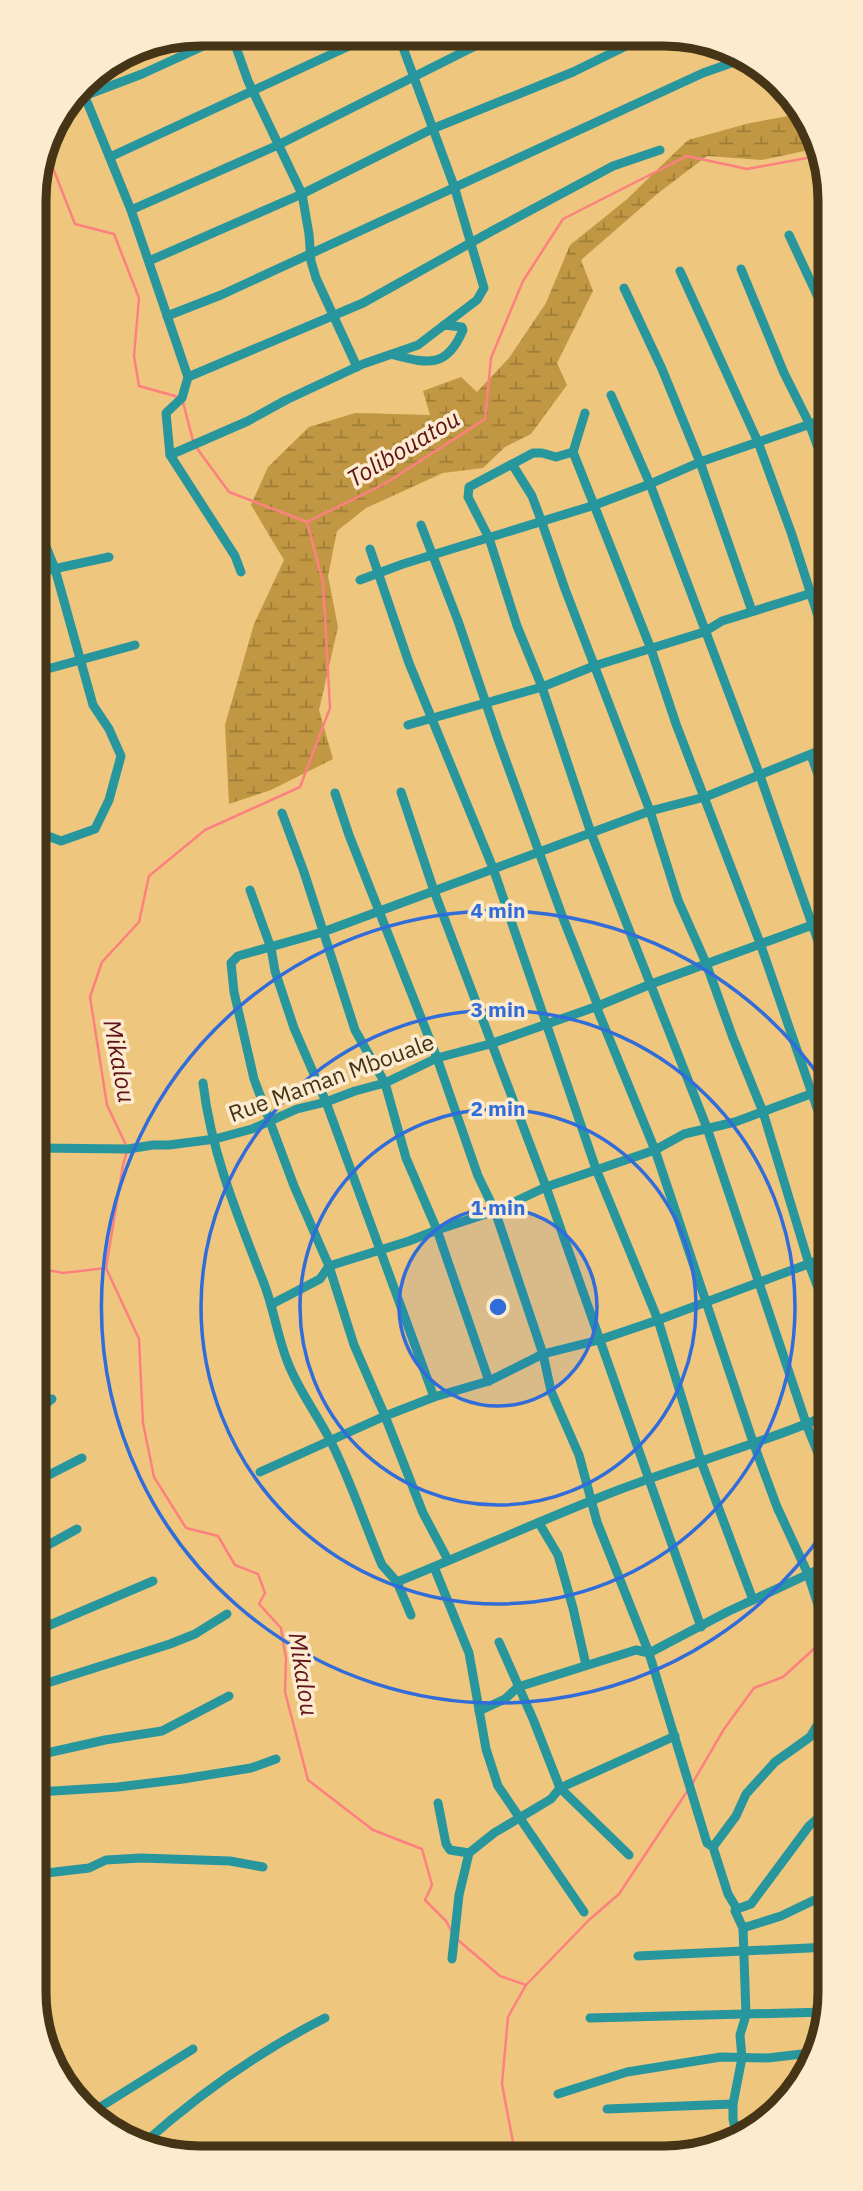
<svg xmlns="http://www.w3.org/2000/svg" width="863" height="2191" font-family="'IBM Plex Sans',sans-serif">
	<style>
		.wetland { fill: url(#wetland-marsh) }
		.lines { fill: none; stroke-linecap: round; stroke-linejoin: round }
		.stream { stroke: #fd8081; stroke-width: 2.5 }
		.minor { stroke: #27969d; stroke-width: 9 }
		.ring { fill: none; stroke: #306cda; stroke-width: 3.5 }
		.labels { text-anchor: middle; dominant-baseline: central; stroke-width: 7; stroke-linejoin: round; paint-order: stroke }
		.street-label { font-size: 23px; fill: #453516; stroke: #fcebcf }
		.water-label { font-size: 24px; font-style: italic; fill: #5f1219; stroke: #fcebcf }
		.rim { fill: none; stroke: #453516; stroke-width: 9 }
		.centre { fill: #306cda; stroke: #fcebcf; stroke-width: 3.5 }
		.ring-label { font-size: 21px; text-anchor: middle; font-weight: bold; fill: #306cda; stroke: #fcebcf; stroke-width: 7; stroke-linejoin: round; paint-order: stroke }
	</style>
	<defs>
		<pattern id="wetland-marsh" width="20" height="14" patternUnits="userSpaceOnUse" patternTransform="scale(1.75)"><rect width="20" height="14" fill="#c29743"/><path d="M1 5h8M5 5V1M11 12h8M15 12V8" fill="none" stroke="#9f7c37"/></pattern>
	</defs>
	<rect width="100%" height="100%" fill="#efc67d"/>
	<!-- wetland -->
	<path class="wetland" d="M 799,114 L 819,148 L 762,160 L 707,156 L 657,194 L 581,260 L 593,291 L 557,363 L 567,385 L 531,434 L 505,447 L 483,468 L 443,473 L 366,508 L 337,531 L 328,576 L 338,627 L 319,710 L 333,759 L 271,790 L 229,804 L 225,725 L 254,624 L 284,560 L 251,505 L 268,467 L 309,427 L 355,413 L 430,415 L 423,391 L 461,377 L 477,392 L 509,358 L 546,303 L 570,245 L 626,200 L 688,140 L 750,123 Z"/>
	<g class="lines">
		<!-- stream -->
		<g class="stream">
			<path d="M 45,148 L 75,224 L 114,234 L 139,298 L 134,356 L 139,386 L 182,398 L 193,441"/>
			<path d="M 196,447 L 229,492 L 307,522"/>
			<path d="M 309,521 L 386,483 L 485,419 L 491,358 L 523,281 L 563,219 L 687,156 L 747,169 L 823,155"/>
			<path d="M 126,1145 L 107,1105 L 90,997 L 102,962 L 139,922 L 149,876 L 205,830 L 300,787 L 330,708 L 323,582 L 307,522"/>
			<path d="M 127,1151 L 123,1165 L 106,1268 L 139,1339 L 143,1423 L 154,1477 L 186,1528 L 218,1536 L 235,1565 L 258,1574 L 265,1593 L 259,1604 L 281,1628 L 286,1659 L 285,1692 L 308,1780 L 373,1830 L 422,1849 L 432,1885 L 425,1900 L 446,1921 L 452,1932"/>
			<path d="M 37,1268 L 63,1273 L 106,1268"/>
			<path d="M 692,1784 L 724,1729 L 754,1688 L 783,1677 L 828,1636"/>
			<path d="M 458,1940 L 500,1976 L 526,1985 L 508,2017 L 502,2084 L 515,2153"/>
			<path d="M 526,1985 L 589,1920 L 619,1894 L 688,1790"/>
		</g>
		<!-- minor -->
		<g class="minor">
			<path d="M 231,33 L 248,81 L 302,194 L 309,234 L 311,261 L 316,278 L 357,367"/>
			<path d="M 81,87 L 131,210 L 188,377 L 182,398 L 166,413 L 170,455 L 235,556 L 241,572"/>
			<path d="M 84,96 L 142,74 L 232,33"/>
			<path d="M 110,157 L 375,34"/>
			<path d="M 131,210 L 278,145 L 497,35"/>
			<path d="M 789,235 L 825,312"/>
			<path d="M 149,261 L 302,194 L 432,129 L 573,72 L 624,47 L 640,36"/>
			<path d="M 741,269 L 784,373 L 809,423 L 825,467"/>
			<path d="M 680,271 L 758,442 L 791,532 L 826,641"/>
			<path d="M 624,288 L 662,369 L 700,462 L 752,611"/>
			<path d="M 167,316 L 221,295 L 703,73 L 740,60"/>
			<path d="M 394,355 C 429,364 447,368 463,330 L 462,327 L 444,325"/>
			<path d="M 188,377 L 363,303 L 492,231 L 613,166 L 660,150"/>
			<path d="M 611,395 L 650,484 L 759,773 L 826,964"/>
			<path d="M 585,413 L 573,452 L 651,649 L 676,724 L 760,943 L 827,1137"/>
			<path d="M 573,452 L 556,457 L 542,453 L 533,453 L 469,487 L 468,497 L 489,538 L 517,626 L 542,687 L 591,833 L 707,1128 L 807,1426 L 828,1478"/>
			<path d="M 170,455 L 248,421 L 286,400 L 363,364 L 418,345 L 477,300 L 484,288 L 454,186 L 398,34"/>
			<path d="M 512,464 L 532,496 L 541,520 L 565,589 L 650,811 L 678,900 L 706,963 L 733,1038 L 763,1112 L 809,1264 L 827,1312"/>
			<path d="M 35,519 L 55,569 L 93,705 L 109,729 L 121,756 L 109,800 L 95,829 L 61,841 L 35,831"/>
			<path d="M 421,525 L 458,621 L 498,739 L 563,918 L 598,1006 L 598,1011 L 655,1150 L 753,1442 L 777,1507 L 808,1574 L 824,1624"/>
			<path d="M 370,549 L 409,663 L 493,868 L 596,1169 L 658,1320 L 701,1461 L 753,1600"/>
			<path d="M 35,573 L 109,557"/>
			<path d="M 360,580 L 403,564 L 595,505 L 650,484 L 700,462 L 825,419"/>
			<path d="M 35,670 L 51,668 L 135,645"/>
			<path d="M 408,725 L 542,687 L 594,666 L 704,632 L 722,621 L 825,589"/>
			<path d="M 811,755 L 826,797"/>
			<path d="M 401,792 L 434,891 L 546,1187 L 701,1627"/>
			<path d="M 335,793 L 349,835 L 437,1058 L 478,1176 L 495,1211 L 543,1354 L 551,1391 L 579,1455 L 597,1522 L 649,1653 L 707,1843 L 713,1847 L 728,1894 L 737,1909 L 735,1911 L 743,1928 L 746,2015 L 740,2035 L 742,2058 L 733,2104 L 733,2119 L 737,2138"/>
			<path d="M 282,813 L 304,872 L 355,1030 L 385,1083 L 406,1158 L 437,1230 L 489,1381"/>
			<path d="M 250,890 L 271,948 L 275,971 L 294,1028 L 326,1102 L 434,1397"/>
			<path d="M 203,1083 C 211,1152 238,1217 263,1281 C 274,1308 277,1336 288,1363 C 298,1389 316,1413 329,1438 C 350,1478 364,1523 382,1565 L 397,1582 L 411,1615"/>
			<path d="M 36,1148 L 128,1149 L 153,1145 L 169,1145 L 215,1139 L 252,1129 L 297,1109 L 326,1102 L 355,1091 L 385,1083 L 437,1058 L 490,1044 L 598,1006 L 651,984 L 826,920"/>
			<path d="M 272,1304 L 320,1279 L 329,1266 L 409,1241 L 437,1230 L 495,1211 L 546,1187 L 655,1150 L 684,1134 L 735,1122 L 827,1088"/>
			<path d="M 37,1411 L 52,1399"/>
			<path d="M 260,1472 L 385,1416 L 434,1397 L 489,1381 L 543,1354 L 599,1340 L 658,1320 L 827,1257"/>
			<path d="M 37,1481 L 82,1458"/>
			<path d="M 539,1523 L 558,1555 L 573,1608 L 586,1665"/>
			<path d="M 37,1551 L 77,1529"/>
			<path d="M 448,1560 L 423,1513 L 385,1416 L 354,1345 L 329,1266 L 294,1186 L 254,1079 L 234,992 L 231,963 L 238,956 L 323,932 L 650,811 L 705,797 L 826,748"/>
			<path d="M 434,1567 L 469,1653 L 486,1749 L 498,1786 L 584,1912"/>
			<path d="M 397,1582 C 472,1552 545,1518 621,1489 C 689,1463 761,1444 828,1415"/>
			<path d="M 38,1630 L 153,1581"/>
			<path d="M 499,1642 L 533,1719 L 560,1788 L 629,1855"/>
			<path d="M 38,1686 L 170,1644 L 195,1634 L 227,1614"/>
			<path d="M 479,1711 L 505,1699 L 518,1687 L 636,1650 L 649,1653 L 727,1612 L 828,1565"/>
			<path d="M 38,1755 L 105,1740 L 162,1731 L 229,1696"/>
			<path d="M 38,1792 L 118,1787 L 183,1779 L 251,1768 L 276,1759"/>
			<path d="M 438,1803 L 446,1844 L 450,1850 L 469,1853"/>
			<path d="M 713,1847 L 736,1816 L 746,1794 L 775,1762 L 810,1737 L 829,1706"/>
			<path d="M 38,1874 L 89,1868 L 106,1860 L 141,1858 L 230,1861 L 263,1867"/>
			<path d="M 737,1909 L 751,1904 L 809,1826 L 829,1808"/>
			<path d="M 743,1928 L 781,1916 L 829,1893"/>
			<path d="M 638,1956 L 829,1947"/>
			<path d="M 452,1959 L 459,1895 L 469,1853 L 494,1833 L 551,1799 L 560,1788 L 675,1736"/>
			<path d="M 590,2018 L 826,2012"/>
			<path d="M 558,2094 L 627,2072 L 721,2057 L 768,2058 L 810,2053"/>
			<path d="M 607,2109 L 733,2104"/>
			<path d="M 89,2114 L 193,2049"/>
			<path d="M 738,2135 L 751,2132"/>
			<path d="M 144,2143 C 200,2093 258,2052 325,2018"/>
			<path d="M 660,2152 L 718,2147"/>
		</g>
	</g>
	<!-- distance rings -->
	<circle cx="498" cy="1307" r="99" fill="#306cda" fill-opacity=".12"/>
	<g class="ring">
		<circle cx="498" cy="1307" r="99"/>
		<circle cx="498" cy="1307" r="198"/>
		<circle cx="498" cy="1307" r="297"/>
		<path d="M826 1528A396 396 0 1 1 826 1086"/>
	</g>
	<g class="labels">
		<!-- street labels -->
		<g class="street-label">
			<text transform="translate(331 1077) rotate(-20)">Rue Maman Mbouale</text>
		</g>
		<!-- water labels -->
		<g class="water-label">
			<text transform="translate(403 448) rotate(-31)">Tolibouatou</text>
			<text transform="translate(120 1061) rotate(79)">Mikalou</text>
			<text transform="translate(304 1674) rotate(81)">Mikalou</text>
		</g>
	</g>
	<!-- crop -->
	<path d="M0 0H863V2191H0ZM200 46H664A154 154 0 0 1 818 200V1992A154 154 0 0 1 664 2146H200A154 154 0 0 1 46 1992V200A154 154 0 0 1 200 46Z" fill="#fcebcf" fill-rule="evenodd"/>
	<path class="rim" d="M200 46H664A154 154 0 0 1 818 200V1992A154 154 0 0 1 664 2146H200A154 154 0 0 1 46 1992V200A154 154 0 0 1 200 46Z"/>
	<circle cx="498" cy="1307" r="10" class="centre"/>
	<g class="ring-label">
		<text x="498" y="918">4 min</text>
		<text x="498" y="1017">3 min</text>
		<text x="498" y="1116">2 min</text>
		<text x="498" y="1215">1 min</text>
	</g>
</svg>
